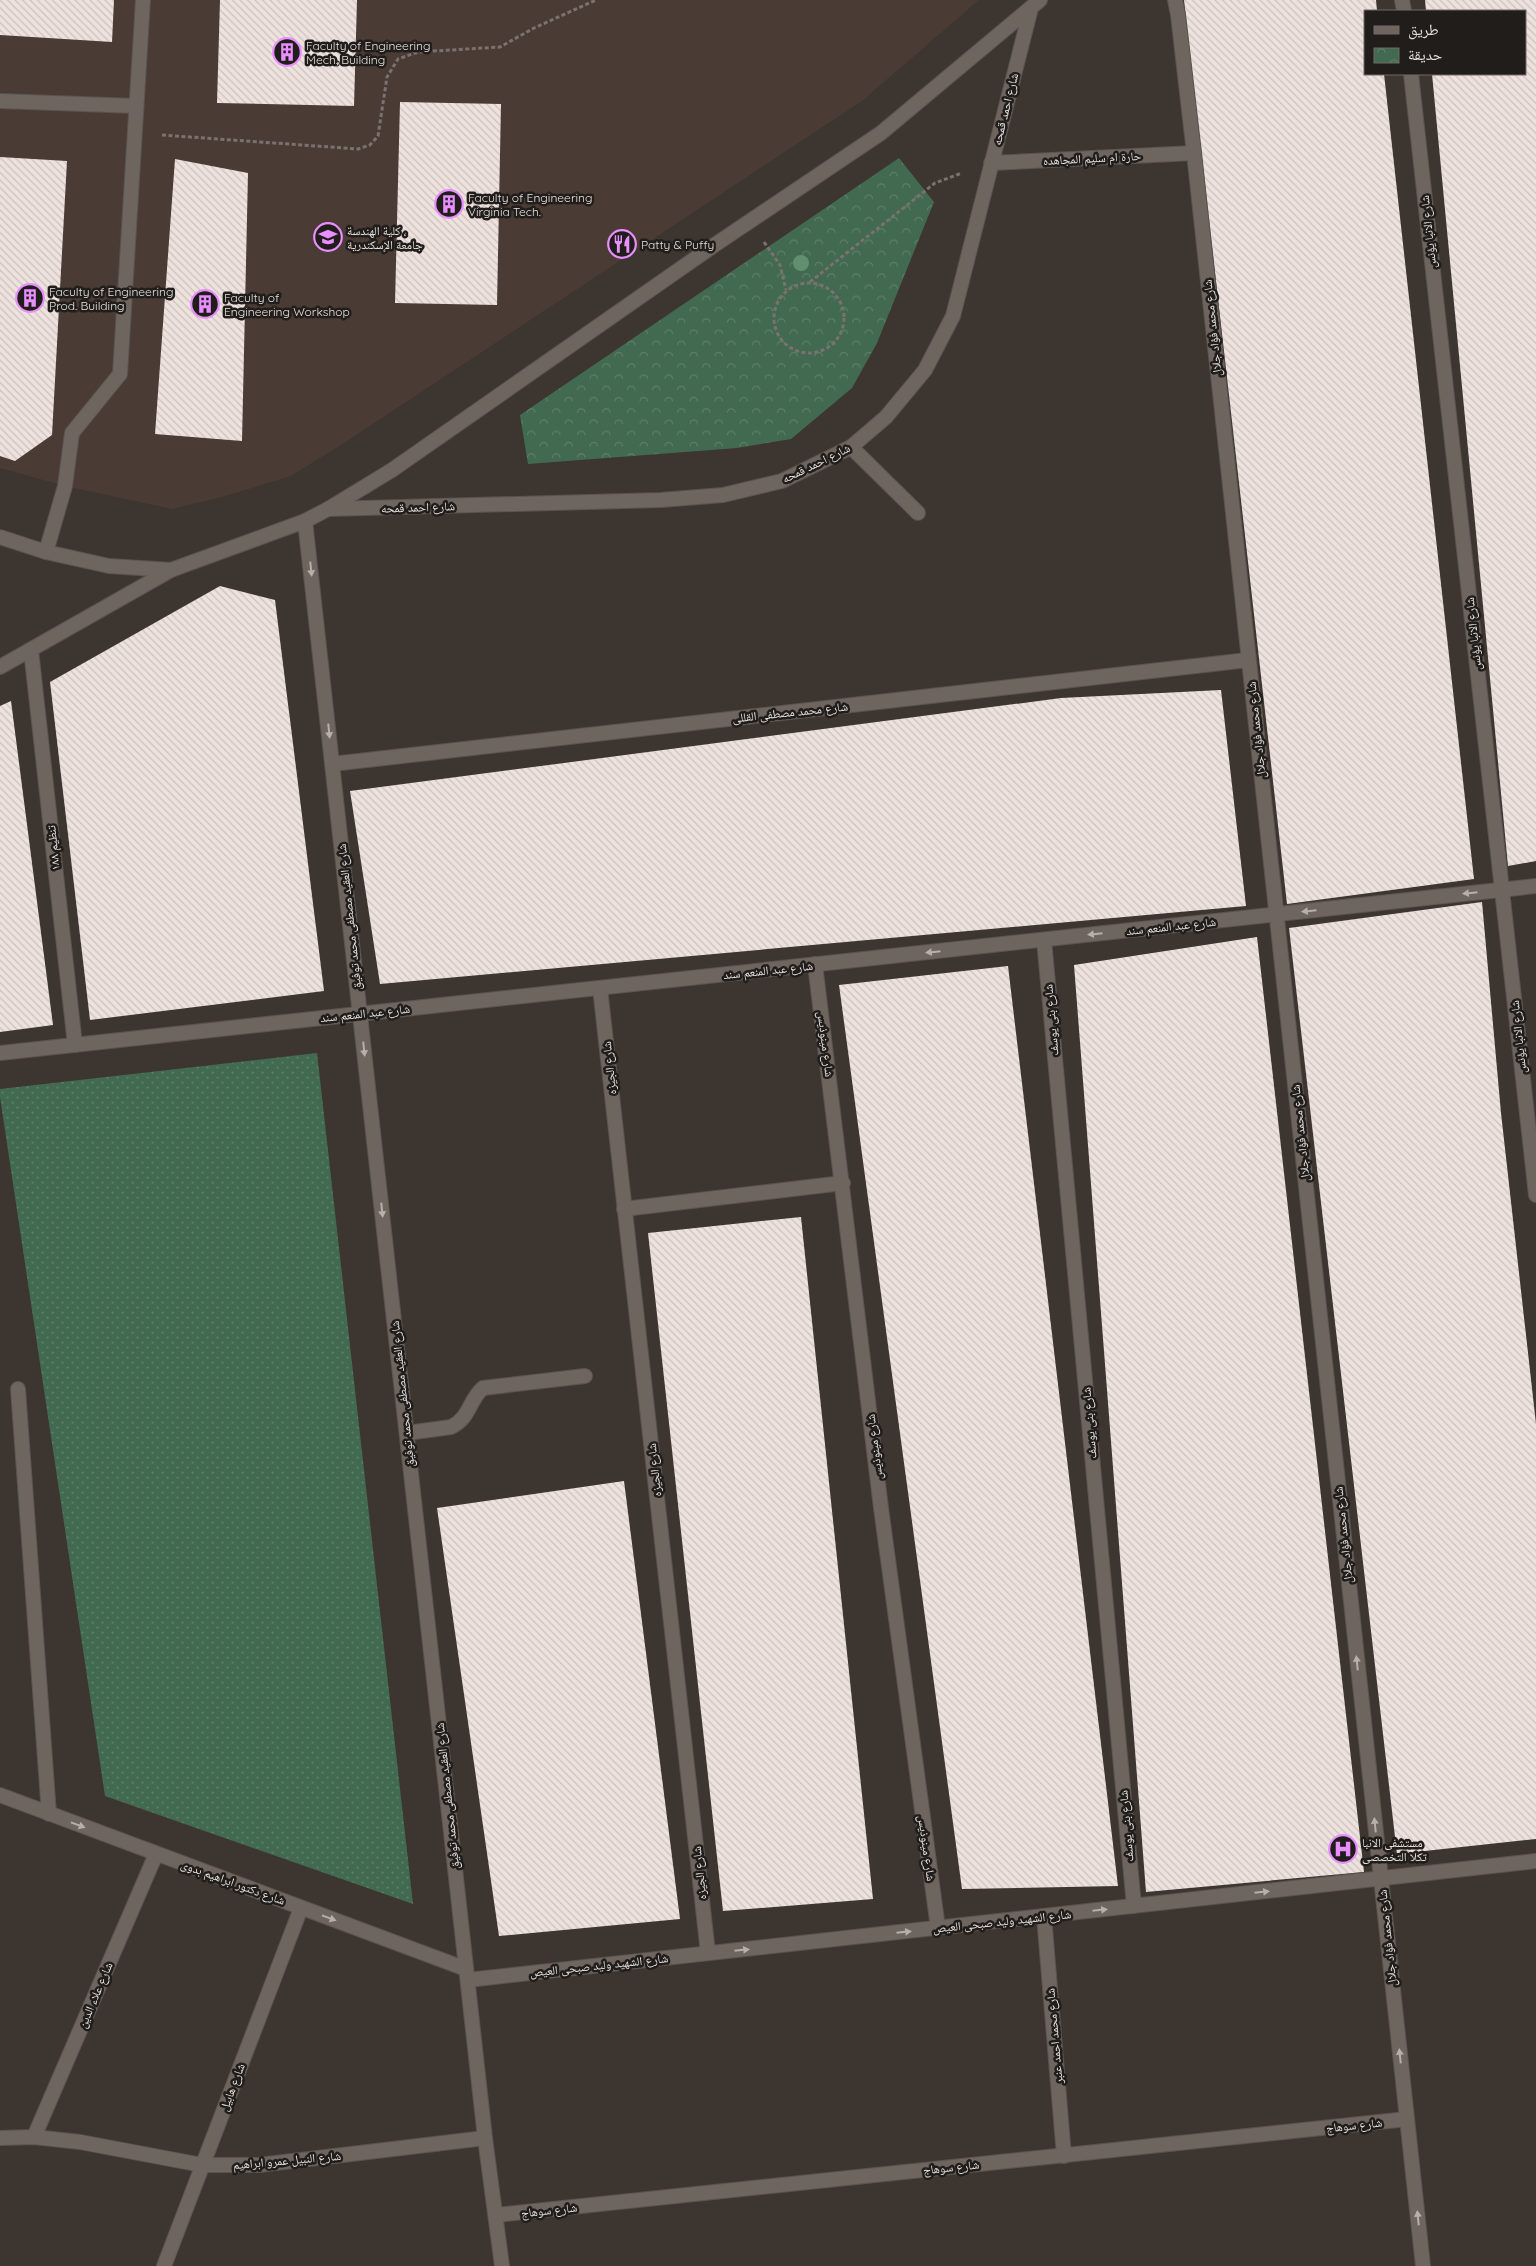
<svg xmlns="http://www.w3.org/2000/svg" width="1536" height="2266" font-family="Quicksand,'Noto Naskh Arabic',sans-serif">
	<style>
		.built { fill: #4a3c34 }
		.grass { fill: url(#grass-dots) }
		.park { fill: url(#park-crowns) }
		.building { fill: url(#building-back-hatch) }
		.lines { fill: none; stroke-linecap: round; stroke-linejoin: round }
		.service-casing { stroke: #5a534f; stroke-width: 16 }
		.minor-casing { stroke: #5a534f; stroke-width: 16 }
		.tertiary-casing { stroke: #5a534f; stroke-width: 16 }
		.path { stroke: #79726e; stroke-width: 3; stroke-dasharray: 4 2.5; stroke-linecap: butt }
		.service { stroke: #6e655f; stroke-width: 14 }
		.minor { stroke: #6e655f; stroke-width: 14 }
		.tertiary { stroke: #6e655f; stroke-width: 14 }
		.tree { fill: #62906e }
		.oneway { fill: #b6afab }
		.labels { text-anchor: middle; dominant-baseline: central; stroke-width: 5; stroke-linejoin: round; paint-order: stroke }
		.poi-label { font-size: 12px; fill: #e6e1dd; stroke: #211d1b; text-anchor: start }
		.street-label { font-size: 12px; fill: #e6e1dd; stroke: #211d1b }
	</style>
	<defs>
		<pattern id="grass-dots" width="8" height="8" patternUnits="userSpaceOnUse" patternTransform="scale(1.25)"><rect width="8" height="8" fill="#426a50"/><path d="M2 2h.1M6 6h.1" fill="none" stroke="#5d7f69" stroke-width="1.8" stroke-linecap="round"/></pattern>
		<pattern id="park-crowns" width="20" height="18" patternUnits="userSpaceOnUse" patternTransform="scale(1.25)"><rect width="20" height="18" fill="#426a50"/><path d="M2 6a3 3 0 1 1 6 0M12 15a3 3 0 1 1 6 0" fill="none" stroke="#5d7f69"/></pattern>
		<pattern id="building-back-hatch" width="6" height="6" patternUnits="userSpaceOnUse" patternTransform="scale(1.25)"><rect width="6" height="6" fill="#eee2de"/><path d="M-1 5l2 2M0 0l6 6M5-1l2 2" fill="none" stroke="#ccc2bf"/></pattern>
	</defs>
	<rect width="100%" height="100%" fill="#3d3530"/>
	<!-- built -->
	<path class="built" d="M 0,0 L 979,0 L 862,101 L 344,443 L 291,476 L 222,497 L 172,509 L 65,486 L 0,468 Z"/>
	<!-- grass -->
	<path class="grass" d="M 317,1053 L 413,1904 L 105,1796 L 0,1097 L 0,1089 Z"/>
	<!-- park -->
	<path class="park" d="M 899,158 L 934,202 L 877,343 L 852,388 L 791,439 L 737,448 L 528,464 L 520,415 Z"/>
	<!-- building -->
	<g class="building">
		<path d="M 0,0 L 114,0 L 112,42 L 0,35 Z"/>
		<path d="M 220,0 L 357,0 L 354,106 L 217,103 Z"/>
		<path d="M 1184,0 L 1376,0 L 1377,11 L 1365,11 L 1365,74 L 1384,74 L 1474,879 L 1287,904 Z"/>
		<path d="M 1425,0 L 1536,0 L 1536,861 L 1508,866 L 1432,74 L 1525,74 L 1525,11 L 1426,11 Z"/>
		<path d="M 400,102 L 501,104 L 497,305 L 395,303 Z"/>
		<path d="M 0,157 L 67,161 L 52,435 L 15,461 L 0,456 Z"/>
		<path d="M 175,159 L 248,173 L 242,441 L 155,434 Z"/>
		<path d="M 220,586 L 275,600 L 324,991 L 90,1020 L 50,682 Z"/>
		<path d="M 1221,690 L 1246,906 L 380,984 L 350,791 L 1061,698 Z"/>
		<path d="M 11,701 L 53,1025 L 0,1032 L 0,706 Z"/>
		<path d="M 1482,902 L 1501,1113 L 1536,1424 L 1536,1839 L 1397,1854 L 1289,928 Z"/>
		<path d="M 1257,937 L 1364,1872 L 1146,1892 L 1074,965 Z"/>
		<path d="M 1008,966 L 1118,1886 L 962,1889 L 839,985 Z"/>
		<path d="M 801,1217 L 873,1899 L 723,1911 L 648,1233 Z"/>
		<path d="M 624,1481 L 680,1919 L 499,1936 L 437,1508 Z"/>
	</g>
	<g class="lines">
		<defs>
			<g id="service">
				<path d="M 0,101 L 136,106"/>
				<path d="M 851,447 L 918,513"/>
				<path d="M 46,552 L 65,486 L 72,433 L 120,374 L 143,0"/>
				<path d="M 18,1389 L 49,1814"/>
				<path d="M 407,1433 L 451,1427 C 471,1417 468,1401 483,1388 L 585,1376"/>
			</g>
			<g id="minor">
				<path d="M 1175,0 L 1178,15 L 1194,153 L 1423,2266"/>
				<path d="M 1402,0 L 1404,11"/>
				<path d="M 1411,74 L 1536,1195"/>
				<path d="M 991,163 L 1194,153"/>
				<path d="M 328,509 L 661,500 L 723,495 L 782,481 L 851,447 L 886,417 L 925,370 L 953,316 L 1031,8"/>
				<path d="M 305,521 L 485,2138 L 502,2266"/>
				<path d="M 31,650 L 75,1045"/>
				<path d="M 0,667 L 171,570"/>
				<path d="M 332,764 L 1248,660"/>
				<path d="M 1044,940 L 1134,1906"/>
				<path d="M 815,964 L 881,1508 L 938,1928"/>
				<path d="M 600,988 L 708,1953"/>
				<path d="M 624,1209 L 843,1183"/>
				<path d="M 0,1795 L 466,1969"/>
				<path d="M 1044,1916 L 1064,2156"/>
				<path d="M 468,1980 L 1536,1861"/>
				<path d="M 34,2137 L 156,1854"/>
				<path d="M 0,2138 L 34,2137 L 80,2142 L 202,2165 L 259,2165 L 485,2138"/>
				<path d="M 496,2215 L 1407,2119"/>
				<path d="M 164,2266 L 301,1908"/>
			</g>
			<g id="tertiary">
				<path d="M 0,537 L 46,552 L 109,566 L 171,570 L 305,521 L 328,509 L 392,470 L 713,246 L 881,133 L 1040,0"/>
				<path d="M 0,1053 L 1536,886"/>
			</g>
		</defs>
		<!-- service casing -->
		<use href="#service" class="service-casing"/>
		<!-- minor casing -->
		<use href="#minor" class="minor-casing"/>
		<!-- tertiary casing -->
		<use href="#tertiary" class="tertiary-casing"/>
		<!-- path -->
		<g class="path">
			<path d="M 162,135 L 358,149 L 370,145 L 378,136 L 387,77 L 398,59 L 418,52 L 500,47 L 534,28 L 596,0"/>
			<path d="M 764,242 L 780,265 L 786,290"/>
			<path d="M 810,282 L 935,183 L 962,173"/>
			<circle cx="809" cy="318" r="35"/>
		</g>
		<!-- service -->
		<use href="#service" class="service"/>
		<!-- minor -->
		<use href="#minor" class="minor"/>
		<!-- tertiary -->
		<use href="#tertiary" class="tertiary"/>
	</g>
	<!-- trees -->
	<circle class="tree" cx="801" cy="263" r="8"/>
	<!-- one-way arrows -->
	<defs><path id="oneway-solid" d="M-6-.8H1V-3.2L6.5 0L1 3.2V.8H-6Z" transform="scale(1.25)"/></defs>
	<g class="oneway">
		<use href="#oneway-solid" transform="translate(311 569) rotate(84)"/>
		<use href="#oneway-solid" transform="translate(329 731) rotate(84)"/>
		<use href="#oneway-solid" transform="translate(1470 893) rotate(174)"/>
		<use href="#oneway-solid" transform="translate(1309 911) rotate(174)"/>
		<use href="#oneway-solid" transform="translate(1095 934) rotate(174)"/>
		<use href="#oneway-solid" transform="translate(933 952) rotate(174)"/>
		<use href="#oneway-solid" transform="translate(364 1049) rotate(84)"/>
		<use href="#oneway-solid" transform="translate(382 1210) rotate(84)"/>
		<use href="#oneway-solid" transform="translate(1357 1663) rotate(-96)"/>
		<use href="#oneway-solid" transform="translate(78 1825) rotate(20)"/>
		<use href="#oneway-solid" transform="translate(1375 1825) rotate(-96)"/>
		<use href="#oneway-solid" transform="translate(1262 1892) rotate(-6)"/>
		<use href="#oneway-solid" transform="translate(1100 1910) rotate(-6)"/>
		<use href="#oneway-solid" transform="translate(329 1918) rotate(20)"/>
		<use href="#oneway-solid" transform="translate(904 1932) rotate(-6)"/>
		<use href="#oneway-solid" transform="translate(742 1950) rotate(-6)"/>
		<use href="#oneway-solid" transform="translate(1400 2056) rotate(-96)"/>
		<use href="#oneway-solid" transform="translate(1418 2218) rotate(-96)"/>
	</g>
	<!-- icons -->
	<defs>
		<symbol id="building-ring" viewBox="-11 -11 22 22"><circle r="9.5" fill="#211d1b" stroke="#e88eff" stroke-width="1.5"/><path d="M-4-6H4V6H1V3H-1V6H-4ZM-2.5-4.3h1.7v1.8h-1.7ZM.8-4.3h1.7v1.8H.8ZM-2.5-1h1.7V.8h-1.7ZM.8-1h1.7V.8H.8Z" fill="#e88eff"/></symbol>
		<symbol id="university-ring" viewBox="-11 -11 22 22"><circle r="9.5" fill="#211d1b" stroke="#e88eff" stroke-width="1.5"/><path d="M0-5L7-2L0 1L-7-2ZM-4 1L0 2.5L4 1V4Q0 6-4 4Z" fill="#e88eff"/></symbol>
		<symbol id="restaurant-ring" viewBox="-11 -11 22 22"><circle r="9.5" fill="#211d1b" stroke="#e88eff" stroke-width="1.5"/><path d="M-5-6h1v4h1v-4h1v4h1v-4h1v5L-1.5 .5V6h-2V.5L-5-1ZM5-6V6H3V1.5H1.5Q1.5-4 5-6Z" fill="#e88eff"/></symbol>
		<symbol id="hospital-ring" viewBox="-11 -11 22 22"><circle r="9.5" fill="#211d1b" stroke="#e88eff" stroke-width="1.5"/><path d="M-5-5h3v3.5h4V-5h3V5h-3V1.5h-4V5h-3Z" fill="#e88eff"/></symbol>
	</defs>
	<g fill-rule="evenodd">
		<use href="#building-ring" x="271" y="36" width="32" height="32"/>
		<use href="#building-ring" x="433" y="188" width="32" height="32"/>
		<use href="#university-ring" x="312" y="221" width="32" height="32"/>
		<use href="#restaurant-ring" x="606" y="228" width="32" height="32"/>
		<use href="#building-ring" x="14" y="282" width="32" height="32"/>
		<use href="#building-ring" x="189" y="288" width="32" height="32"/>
		<use href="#hospital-ring" x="1327" y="1833" width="32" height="32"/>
	</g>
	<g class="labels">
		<!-- poi labels -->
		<g class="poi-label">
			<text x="306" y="45">Faculty of Engineering<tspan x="306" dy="14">Mech. Building</tspan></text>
			<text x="468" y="197">Faculty of Engineering<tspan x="468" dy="14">Virginia Tech.</tspan></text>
			<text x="347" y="230">كلية الهندسة ،<tspan x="347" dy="14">جامعة الإسكندرية</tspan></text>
			<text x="641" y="244">Patty &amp; Puffy</text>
			<text x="49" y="291">Faculty of Engineering<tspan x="49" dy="14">Prod. Building</tspan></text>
			<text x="224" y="297">Faculty of<tspan x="224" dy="14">Engineering Workshop</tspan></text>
			<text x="1362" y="1842">مستشفى الانبا<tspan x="1362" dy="14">تكلا التخصصى</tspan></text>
		</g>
		<!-- street labels -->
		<g class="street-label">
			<text transform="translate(1005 109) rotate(-76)">شارع احمد قمحه</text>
			<text transform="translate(1092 158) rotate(-3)">حارة ام سليم المجاهده</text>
			<text transform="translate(1428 232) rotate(-96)">شارع الانبا يؤنس</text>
			<text transform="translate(1212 328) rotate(-96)">شارع محمد فؤاد جلال</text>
			<text transform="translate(816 463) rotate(-26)">شارع احمد قمحه</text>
			<text transform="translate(418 507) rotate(-2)">شارع احمد قمحه</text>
			<text transform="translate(1473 634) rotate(-96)">شارع الانبا يؤنس</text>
			<text transform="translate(790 712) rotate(-6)">شارع محمد مصطفى القللى</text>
			<text transform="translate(1256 730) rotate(-96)">شارع محمد فؤاد جلال</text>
			<text transform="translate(53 848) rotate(-96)">تنظيم ١٨٨</text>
			<text transform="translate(349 917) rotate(-96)">شارع العقيد مصطفى محمد توفيق</text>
			<text transform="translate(1171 926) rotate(-6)">شارع عبد المنعم سند</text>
			<text transform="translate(768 970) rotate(-6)">شارع عبد المنعم سند</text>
			<text transform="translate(365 1013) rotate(-6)">شارع عبد المنعم سند</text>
			<text transform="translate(1051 1020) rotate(-95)">شارع بنى يوسف</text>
			<text transform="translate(1518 1037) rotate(-96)">شارع الانبا يؤنس</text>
			<text transform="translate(826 1044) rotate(83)">شارع مينوذيس</text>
			<text transform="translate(609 1068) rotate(-96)">شارع الجيزه</text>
			<text transform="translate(1300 1133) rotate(-96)">شارع محمد فؤاد جلال</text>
			<text transform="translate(402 1394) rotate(-96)">شارع العقيد مصطفى محمد توفيق</text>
			<text transform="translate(1089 1423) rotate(-95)">شارع بنى يوسف</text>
			<text transform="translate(874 1447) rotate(-97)">شارع مينوذيس</text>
			<text transform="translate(654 1470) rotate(-96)">شارع الجيزه</text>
			<text transform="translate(1343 1535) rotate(-96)">شارع محمد فؤاد جلال</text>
			<text transform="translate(447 1796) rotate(-96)">شارع العقيد مصطفى محمد توفيق</text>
			<text transform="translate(1126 1826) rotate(-95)">شارع بنى يوسف</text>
			<text transform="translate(927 1848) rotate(82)">شارع مينوذيس</text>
			<text transform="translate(699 1873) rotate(-96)">شارع الجيزه</text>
			<text transform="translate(233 1882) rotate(20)">شارع دكتور ابراهيم بدوى</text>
			<text transform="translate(1002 1921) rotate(-6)">شارع الشهيد وليد صبحى العيص</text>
			<text transform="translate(1387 1938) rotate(-96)">شارع محمد فؤاد جلال</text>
			<text transform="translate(599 1965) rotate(-6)">شارع الشهيد وليد صبحى العيص</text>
			<text transform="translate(95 1995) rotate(-67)">شارع علاء الدين</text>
			<text transform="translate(1054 2036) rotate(-95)">شارع محمد احمد عنبر</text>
			<text transform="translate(232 2087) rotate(-69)">شارع هابيل</text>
			<text transform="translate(1354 2125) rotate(-6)">شارع سوهاج</text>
			<text transform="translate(287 2160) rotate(-5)">شارع النبيل عمرو ابراهيم</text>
			<text transform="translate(951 2167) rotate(-6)">شارع سوهاج</text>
			<text transform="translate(549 2210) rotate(-6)">شارع سوهاج</text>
		</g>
	</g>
	<!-- legend -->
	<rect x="1364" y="10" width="162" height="65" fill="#211d1b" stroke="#706b69"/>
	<rect x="1374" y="26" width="25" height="8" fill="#6e655f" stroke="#706b69"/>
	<text x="1408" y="35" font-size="15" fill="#e6e1dd">طريق</text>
	<rect x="1374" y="48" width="25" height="15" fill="url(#park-crowns)" stroke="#706b69"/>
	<text x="1408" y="60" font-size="15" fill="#e6e1dd">حديقة</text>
</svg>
